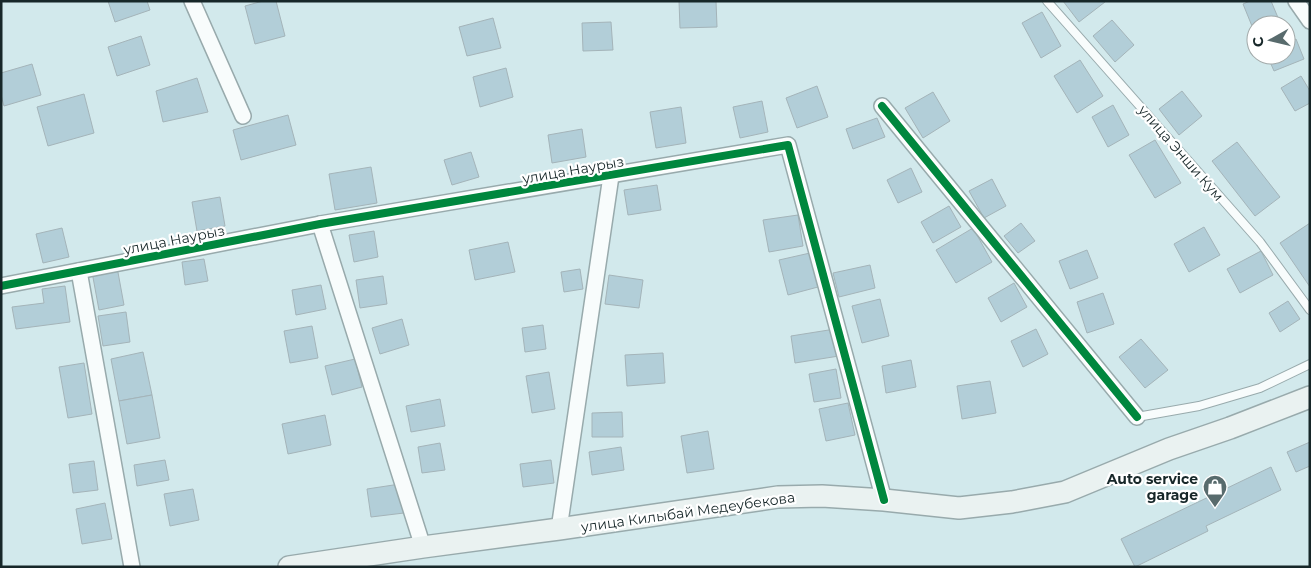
<svg xmlns="http://www.w3.org/2000/svg" width="1311" height="568" font-family="Montserrat,sans-serif">
	<style>
		.building { fill: #b2ced8; stroke: #a4b4b9 }
		.lines { fill: none; stroke-linecap: round; stroke-linejoin: round }
		.service-casing { stroke: #98aaac; stroke-width: 10 }
		.minor-casing { stroke: #98aaac; stroke-width: 18 }
		.secondary-casing { stroke: #98aaac; stroke-width: 24 }
		.service { stroke: #f8fcfc; stroke-width: 8 }
		.minor { stroke: #f8fcfc; stroke-width: 15 }
		.secondary { stroke: #eaf2f1; stroke-width: 21 }
		.cycleway-casing { stroke: #fff; stroke-width: 11 }
		.cycleway { stroke: #00873e; stroke-width: 8 }
		.labels { text-anchor: middle; dominant-baseline: central; stroke-width: 4.5; stroke-linejoin: round; paint-order: stroke }
		.street-label { font-size: 14px; fill: #172729; stroke: #fff }
		.poi-label { font-size: 14px; font-weight: bold; fill: #172729; stroke: #fff; text-anchor: end }
	</style>
	<rect width="100%" height="100%" fill="#d2e9ec"/>
	<!-- building -->
	<g class="building">
		<path d="M 108,1 L 147,1 L 150,10 L 115,22 Z"/>
		<path d="M 263,1 L 276,1 L 285,36 L 255,44 L 245,6 Z"/>
		<path d="M 679,1 L 716,1 L 717,27 L 680,28 Z"/>
		<path d="M 1063,1 L 1105,1 L 1105,2 L 1079,22 Z"/>
		<path d="M 1250,1 L 1271,1 L 1279,20 L 1268,25 L 1256,25 L 1256,30 L 1254,31 L 1243,4 Z"/>
		<path d="M 1042,12 L 1061,46 L 1041,58 L 1022,23 Z"/>
		<path d="M 493,18 L 501,48 L 467,56 L 459,27 Z"/>
		<path d="M 1112,20 L 1134,45 L 1115,62 L 1093,36 Z"/>
		<path d="M 611,22 L 613,50 L 583,51 L 582,23 Z"/>
		<path d="M 141,36 L 150,65 L 117,76 L 108,47 Z"/>
		<path d="M 1296,39 L 1304,59 L 1274,71 L 1267,55 L 1286,55 L 1286,43 Z"/>
		<path d="M 1080,60 L 1103,96 L 1077,113 L 1054,76 Z"/>
		<path d="M 32,64 L 41,95 L 4,106 L 1,95 L 1,73 Z"/>
		<path d="M 506,68 L 513,97 L 480,107 L 473,77 Z"/>
		<path d="M 1301,76 L 1310,91 L 1310,103 L 1295,111 L 1281,88 Z"/>
		<path d="M 197,78 L 208,112 L 163,122 L 156,91 Z"/>
		<path d="M 817,86 L 828,117 L 797,128 L 786,98 Z"/>
		<path d="M 1182,91 L 1202,116 L 1179,135 L 1159,109 Z"/>
		<path d="M 933,92 L 950,121 L 923,138 L 905,108 Z"/>
		<path d="M 84,94 L 94,133 L 48,146 L 37,107 Z"/>
		<path d="M 762,101 L 768,132 L 740,138 L 733,107 Z"/>
		<path d="M 1113,105 L 1129,135 L 1108,147 L 1092,117 Z"/>
		<path d="M 681,107 L 686,143 L 656,148 L 650,112 Z"/>
		<path d="M 288,115 L 296,145 L 241,160 L 233,130 Z"/>
		<path d="M 877,118 L 885,137 L 853,149 L 846,129 Z"/>
		<path d="M 582,129 L 586,157 L 552,163 L 548,135 Z"/>
		<path d="M 1155,140 L 1181,183 L 1155,198 L 1129,155 Z"/>
		<path d="M 1237,142 L 1280,197 L 1255,216 L 1212,161 Z"/>
		<path d="M 471,152 L 479,177 L 452,185 L 444,160 Z"/>
		<path d="M 371,167 L 377,203 L 335,210 L 329,174 Z"/>
		<path d="M 911,168 L 922,192 L 898,203 L 887,180 Z"/>
		<path d="M 992,179 L 1006,206 L 984,218 L 969,191 Z"/>
		<path d="M 657,185 L 661,210 L 628,215 L 624,190 Z"/>
		<path d="M 220,197 L 225,226 L 197,231 L 192,202 Z"/>
		<path d="M 949,206 L 961,227 L 933,243 L 921,222 Z"/>
		<path d="M 798,215 L 803,246 L 769,252 L 763,220 Z"/>
		<path d="M 1021,223 L 1035,241 L 1018,253 L 1004,236 Z"/>
		<path d="M 1310,223 L 1310,287 L 1280,243 Z"/>
		<path d="M 1204,227 L 1220,255 L 1189,272 L 1174,244 Z"/>
		<path d="M 62,228 L 69,257 L 43,263 L 36,234 Z"/>
		<path d="M 973,228 L 992,262 L 956,283 L 936,250 Z"/>
		<path d="M 374,231 L 378,257 L 354,262 L 349,235 Z"/>
		<path d="M 508,242 L 515,272 L 475,280 L 469,250 Z"/>
		<path d="M 1087,250 L 1098,278 L 1070,289 L 1059,261 Z"/>
		<path d="M 1261,251 L 1273,275 L 1240,293 L 1227,269 Z"/>
		<path d="M 810,253 L 818,287 L 788,295 L 779,260 Z"/>
		<path d="M 204,259 L 208,281 L 185,285 L 182,262 Z"/>
		<path d="M 870,265 L 875,288 L 839,297 L 833,273 Z"/>
		<path d="M 117,267 L 124,305 L 99,310 L 92,272 Z"/>
		<path d="M 580,269 L 583,289 L 564,292 L 561,272 Z"/>
		<path d="M 609,275 L 643,280 L 639,308 L 605,304 Z"/>
		<path d="M 383,276 L 387,304 L 360,308 L 356,280 Z"/>
		<path d="M 1014,283 L 1027,307 L 1001,322 L 988,298 Z"/>
		<path d="M 321,285 L 326,309 L 296,315 L 292,290 Z"/>
		<path d="M 65,286 L 70,322 L 16,329 L 12,307 L 44,303 L 42,289 Z"/>
		<path d="M 1103,293 L 1114,324 L 1087,333 L 1077,302 Z"/>
		<path d="M 880,299 L 889,336 L 862,343 L 852,306 Z"/>
		<path d="M 1288,301 L 1300,319 L 1280,332 L 1269,313 Z"/>
		<path d="M 126,312 L 130,342 L 103,346 L 98,316 Z"/>
		<path d="M 402,319 L 409,345 L 380,354 L 372,328 Z"/>
		<path d="M 543,325 L 546,349 L 525,352 L 522,328 Z"/>
		<path d="M 312,326 L 318,358 L 290,363 L 284,331 Z"/>
		<path d="M 835,329 L 839,356 L 795,363 L 791,336 Z"/>
		<path d="M 1036,329 L 1048,354 L 1023,367 L 1011,341 Z"/>
		<path d="M 1141,339 L 1168,370 L 1145,388 L 1119,357 Z"/>
		<path d="M 143,352 L 152,395 L 119,401 L 111,359 Z"/>
		<path d="M 663,353 L 665,383 L 627,386 L 625,355 Z"/>
		<path d="M 355,359 L 362,387 L 332,395 L 325,366 Z"/>
		<path d="M 911,360 L 916,387 L 886,393 L 882,366 Z"/>
		<path d="M 84,363 L 92,414 L 68,418 L 59,367 Z"/>
		<path d="M 836,369 L 841,398 L 814,402 L 809,374 Z"/>
		<path d="M 549,372 L 555,409 L 532,413 L 526,376 Z"/>
		<path d="M 990,381 L 996,413 L 962,419 L 957,386 Z"/>
		<path d="M 152,395 L 160,438 L 127,444 L 119,401 Z"/>
		<path d="M 440,399 L 445,426 L 411,432 L 406,406 Z"/>
		<path d="M 848,403 L 855,435 L 826,441 L 819,409 Z"/>
		<path d="M 622,412 L 623,437 L 592,437 L 592,413 Z"/>
		<path d="M 325,415 L 331,445 L 288,454 L 282,424 Z"/>
		<path d="M 708,431 L 714,469 L 687,473 L 681,436 Z"/>
		<path d="M 1310,442 L 1310,466 L 1296,472 L 1287,452 Z"/>
		<path d="M 440,443 L 445,470 L 422,473 L 418,447 Z"/>
		<path d="M 621,447 L 624,470 L 592,475 L 589,452 Z"/>
		<path d="M 165,460 L 169,480 L 137,486 L 134,465 Z"/>
		<path d="M 551,460 L 554,483 L 523,487 L 520,464 Z"/>
		<path d="M 94,461 L 98,490 L 73,493 L 69,464 Z"/>
		<path d="M 1271,467 L 1281,490 L 1206,526 L 1208,531 L 1135,567 L 1121,539 Z"/>
		<path d="M 400,484 L 404,513 L 371,517 L 367,489 Z"/>
		<path d="M 193,489 L 199,520 L 170,526 L 164,494 Z"/>
		<path d="M 105,503 L 112,539 L 82,544 L 76,509 Z"/>
	</g>
	<g class="lines">
		<defs>
			<g id="service">
				<path d="M 1047,1 L 1260,242 L 1310,310"/>
				<path d="M 1137,417 L 1199,406 L 1260,388 L 1310,364"/>
			</g>
			<g id="minor">
				<path d="M 192,1 L 243,116"/>
				<path d="M 1296,1 L 1310,21"/>
				<path d="M 882,106 L 1137,417"/>
				<path d="M 320,224 L 423,547"/>
				<path d="M 79,271 L 132,567"/>
				<path d="M 1,286 L 320,224 L 788,145 L 884,500"/>
				<path d="M 559,529 L 611,176"/>
			</g>
			<path id="secondary" d="M 289,567 L 423,547 L 559,529 L 778,497 L 822,496 L 884,500 L 959,508 L 1012,502 L 1065,492 L 1169,449 L 1230,428 L 1310,397"/>
		</defs>
		<!-- service casing -->
		<use href="#service" class="service-casing"/>
		<!-- minor casing -->
		<use href="#minor" class="minor-casing"/>
		<!-- secondary casing -->
		<use href="#secondary" class="secondary-casing"/>
		<!-- service -->
		<use href="#service" class="service"/>
		<!-- minor -->
		<use href="#minor" class="minor"/>
		<!-- secondary -->
		<use href="#secondary" class="secondary"/>
		<defs>
			<g id="cycleway">
				<path d="M 882,106 L 1137,417"/>
				<path d="M 1,286 L 320,224 L 788,145 L 884,500"/>
			</g>
		</defs>
		<!-- cycleway casing -->
		<use href="#cycleway" class="cycleway-casing"/>
		<!-- cycleway -->
		<use href="#cycleway" class="cycleway"/>
	</g>
	<!-- icons -->
	<defs>
		<symbol id="shop-pin" viewBox="-11 -11 22 30"><path d="M0 17L-7.5 6A9.5 9.5 0 1 1 7.5 6Z" fill="#586b6d" stroke="#fff"/><path d="M-5-2.5h2.3a2.7 3.5 0 0 1 5.4 0H5L5.5 6h-11ZM-1.5-2.5h3a1.5 2.3 0 0 0-3 0Z" fill="#fff"/></symbol>
	</defs>
	<g fill-rule="evenodd">
		<use href="#shop-pin" x="1201" y="473" width="28" height="38"/>
	</g>
	<g class="labels">
		<!-- street labels -->
		<g class="street-label">
			<text transform="translate(1181 153) rotate(49)">улица Энши Кум</text>
			<text transform="translate(573 170) rotate(-10)">улица Наурыз</text>
			<text transform="translate(174 240) rotate(-11)">улица Наурыз</text>
			<text transform="translate(688 512) rotate(-8)">улица Килыбай Медеубекова</text>
		</g>
		<!-- poi labels -->
		<g class="poi-label">
			<text x="1198" y="479">Auto service<tspan x="1198" dy="16">garage</tspan></text>
		</g>
	</g>
	<!-- border -->
	<rect width="1311" height="568" fill="none" stroke="#172729" stroke-width="5"/>
	<!-- north arrow -->
	<g transform="translate(1271 40) rotate(262)"><circle r="24" fill="#ffffff" stroke="#a2a9a9"/>
	<path d="M0-4L9 19L0 12L-9 19Z" fill="#586b6d"/>
	<text y="-8" font-size="14" font-weight="bold" text-anchor="middle" fill="#172729">С</text>
	</g>
</svg>
